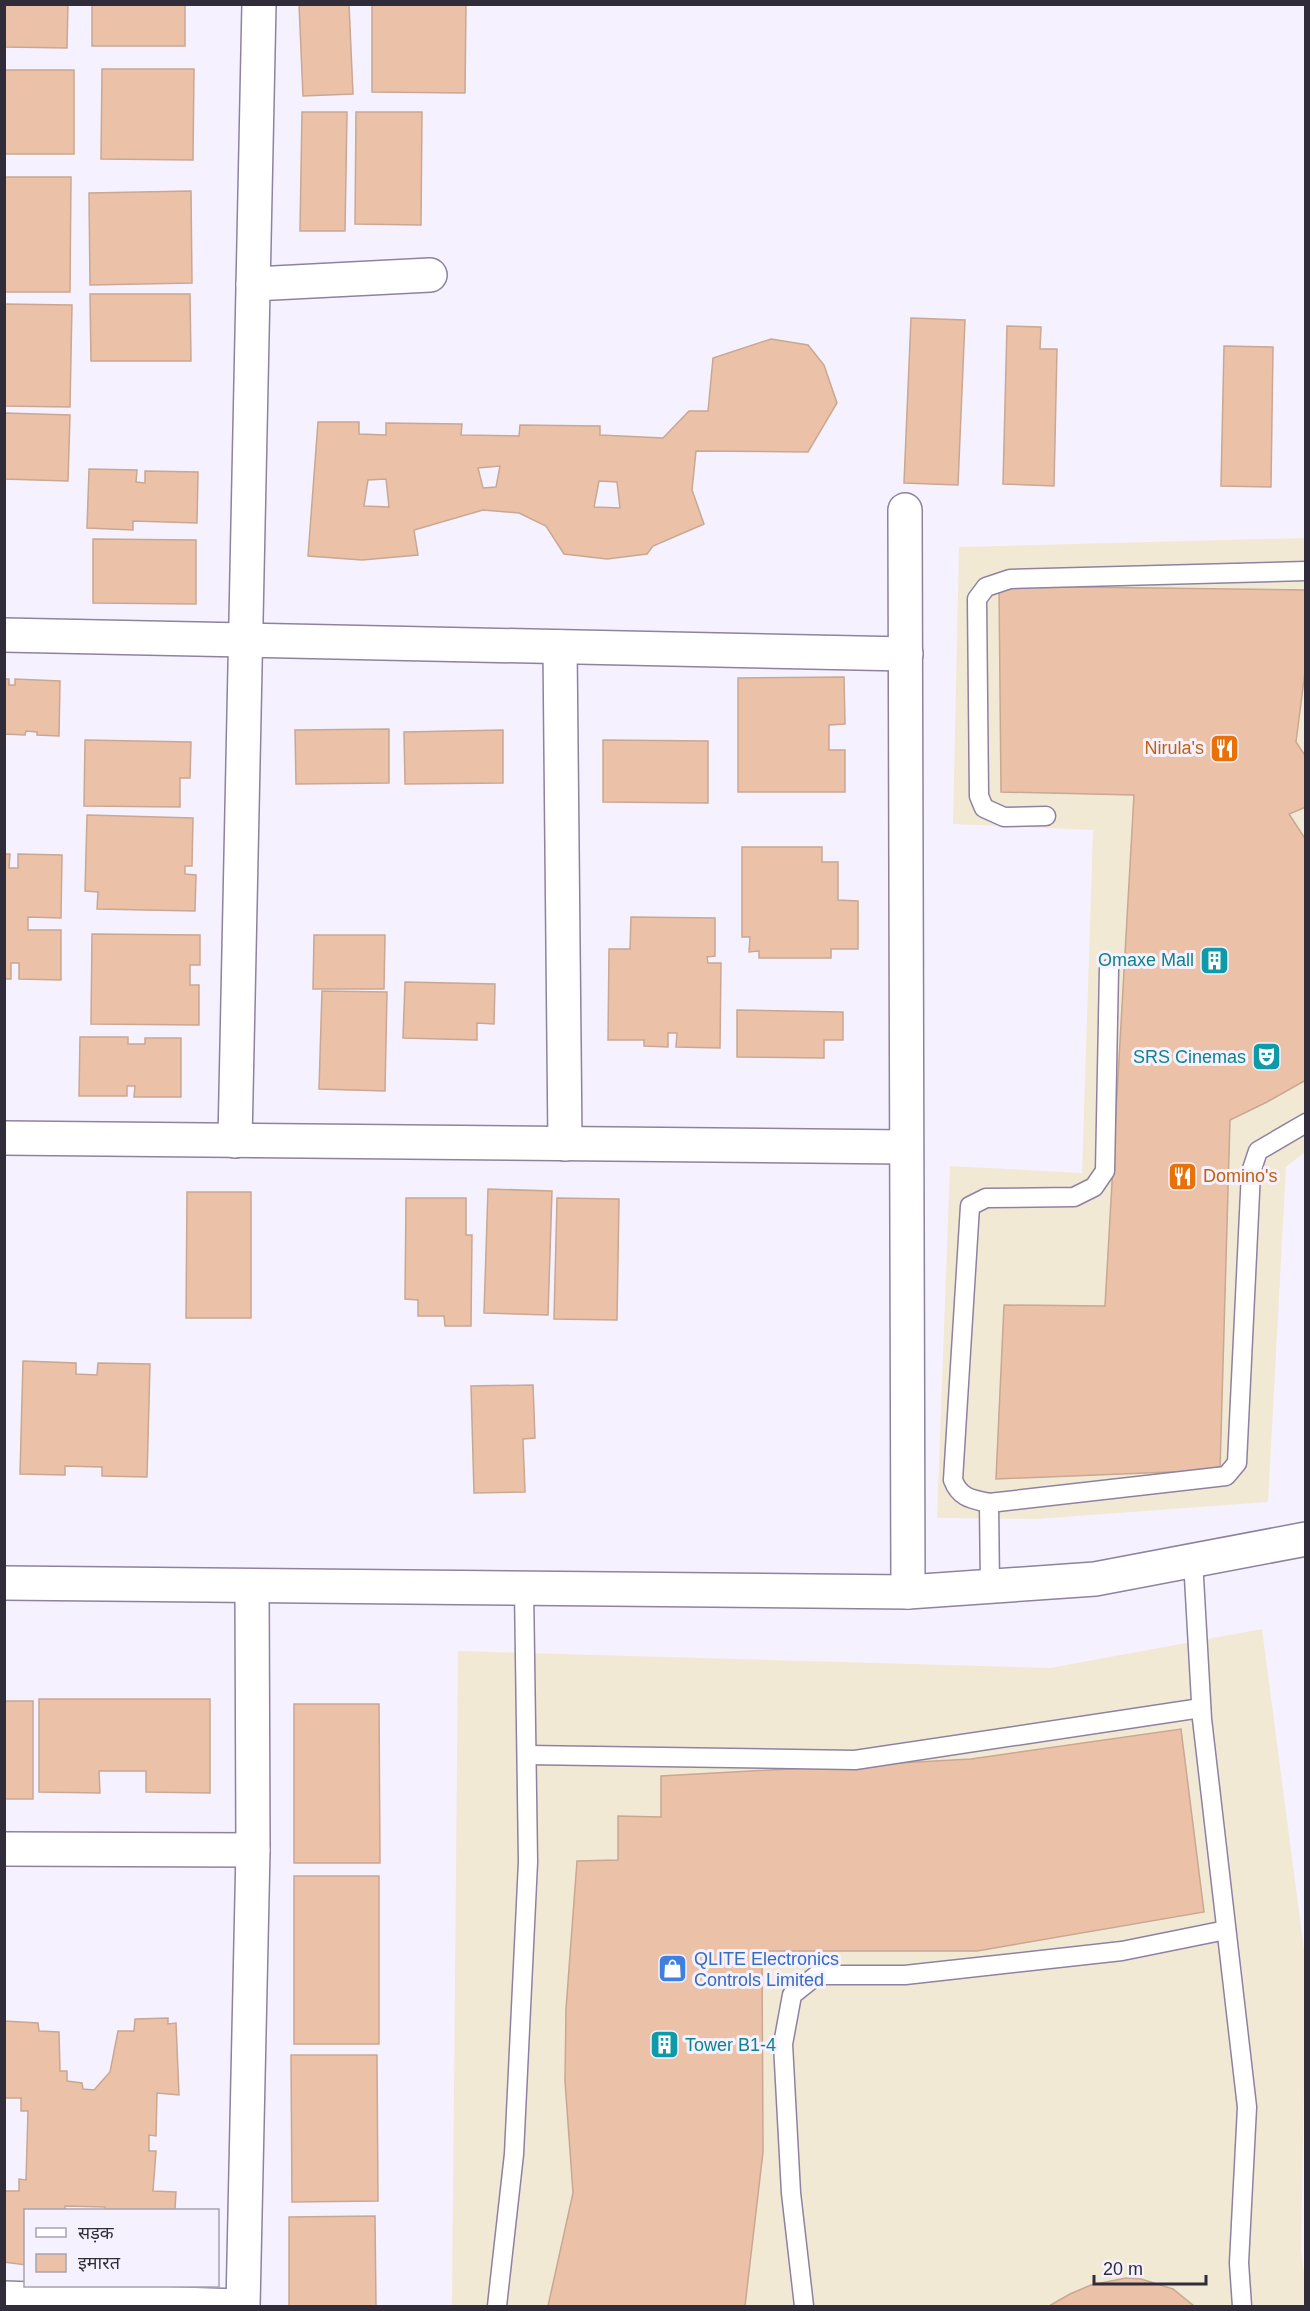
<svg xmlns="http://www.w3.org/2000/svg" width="1310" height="2311" font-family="Arial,'Noto Sans Devanagari',sans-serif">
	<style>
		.commercial { fill: #f2e9d4 }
		.building { fill: #ebc2a8; stroke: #c9a792; stroke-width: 1.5; fill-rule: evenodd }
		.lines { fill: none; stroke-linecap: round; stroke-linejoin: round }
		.service-casing { stroke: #8e82a1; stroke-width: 21 }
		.minor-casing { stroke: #8e82a1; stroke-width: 36 }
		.tertiary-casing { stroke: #8e82a1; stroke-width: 36 }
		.service { stroke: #fff; stroke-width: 18 }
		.minor { stroke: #fff; stroke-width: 33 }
		.tertiary { stroke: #fff; stroke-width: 33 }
		.labels { text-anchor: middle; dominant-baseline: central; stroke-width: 6; stroke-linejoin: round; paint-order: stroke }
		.food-label { font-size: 18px; fill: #c56008; stroke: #f6f1ff; text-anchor: end }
		.culture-label { font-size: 18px; fill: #0d838f; stroke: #f6f1ff; text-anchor: end }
		.shop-label { font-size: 18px; fill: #366cbe; stroke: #f6f1ff; text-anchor: start }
	</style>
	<rect width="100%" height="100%" fill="#f6f1ff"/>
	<!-- commercial -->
	<g class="commercial">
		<path d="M 1305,538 L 1306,1151 L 1286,1167 L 1268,1502 L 1036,1519 L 937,1518 L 950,1166 L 1082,1173 L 1093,830 L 953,824 L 959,547 Z"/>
		<path d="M 1262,1629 L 1306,1965 L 1301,2251 L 1305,2281 L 1305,2306 L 452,2306 L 458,1651 L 1050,1668 Z"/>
	</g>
	<!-- building -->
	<g class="building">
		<path d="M 4,4 L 68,4 L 67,48 L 4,47 Z"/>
		<rect x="92" y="4" width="93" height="42"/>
		<path d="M 299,4 L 349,4 L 353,94 L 303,96 Z"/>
		<path d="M 372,4 L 466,4 L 465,93 L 372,92 Z"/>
		<path d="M 102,69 L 194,69 L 193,160 L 101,159 Z"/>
		<rect x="4" y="70" width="70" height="84"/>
		<path d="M 302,112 L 347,112 L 345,231 L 300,231 Z"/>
		<path d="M 356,112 L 422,112 L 421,225 L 355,224 Z"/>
		<path d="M 4,177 L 71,177 L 70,292 L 4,292 Z"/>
		<path d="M 191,191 L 192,283 L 90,285 L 89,193 Z"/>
		<path d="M 90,294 L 190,294 L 191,361 L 91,361 Z"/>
		<path d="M 4,304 L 72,305 L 70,407 L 4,406 Z"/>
		<path d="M 911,318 L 965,320 L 958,485 L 904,483 Z"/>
		<path d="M 1007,326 L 1041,327 L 1040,349 L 1057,349 L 1054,486 L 1003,484 Z"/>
		<path d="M 771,339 L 808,345 L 824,365 L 837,403 L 808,452 L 696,451 L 692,490 L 704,524 L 653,546 L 647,554 L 607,559 L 564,554 L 546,526 L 519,513 L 483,510 L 414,530 L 418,555 L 362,560 L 308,556 L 318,422 L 359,422 L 359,434 L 386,435 L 386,423 L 462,424 L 461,435 L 519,436 L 520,425 L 600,426 L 600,435 L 663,438 L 689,411 L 708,411 L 713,358 ZM 500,466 L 496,487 L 483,488 L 478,468 ZM 386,479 L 389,507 L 364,506 L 368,480 ZM 599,481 L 617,482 L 620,508 L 594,507 Z"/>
		<path d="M 1224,346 L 1273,347 L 1271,487 L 1221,486 Z"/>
		<path d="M 4,413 L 70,415 L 68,481 L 4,479 Z"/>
		<path d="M 89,469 L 137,470 L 136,482 L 145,483 L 145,471 L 198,472 L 197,523 L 133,521 L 133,530 L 87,528 Z"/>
		<path d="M 93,539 L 196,540 L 196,604 L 93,603 Z"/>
		<path d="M 999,586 L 1306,590 L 1306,664 L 1296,742 L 1306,757 L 1306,807 L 1289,814 L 1306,840 L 1306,1080 L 1267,1102 L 1230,1120 L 1220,1470 L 996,1479 L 1004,1305 L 1105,1306 L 1134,795 L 1001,792 Z"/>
		<path d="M 844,677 L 845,724 L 829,725 L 829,750 L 845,750 L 845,792 L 738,792 L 738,678 Z"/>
		<path d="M 4,679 L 9,679 L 9,685 L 15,685 L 15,679 L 60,681 L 59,736 L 37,735 L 37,732 L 26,731 L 25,735 L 4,734 Z"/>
		<path d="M 389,729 L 389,783 L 296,784 L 295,730 Z"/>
		<path d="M 503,730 L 503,783 L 405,784 L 404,732 Z"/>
		<path d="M 85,740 L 191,742 L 190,778 L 180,778 L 180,807 L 84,806 Z"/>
		<path d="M 603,740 L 708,741 L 708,803 L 603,802 Z"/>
		<path d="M 87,815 L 193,818 L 192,866 L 185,866 L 185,874 L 196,875 L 195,911 L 97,909 L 98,892 L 85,891 Z"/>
		<path d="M 742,847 L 822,847 L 822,862 L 838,862 L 838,900 L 858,901 L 858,949 L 831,949 L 831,958 L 759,958 L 759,951 L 749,952 L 750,937 L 742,937 Z"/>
		<path d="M 4,854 L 10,854 L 9,868 L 18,868 L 18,854 L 62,855 L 61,918 L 28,917 L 28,930 L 61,930 L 61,980 L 19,979 L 19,963 L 11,963 L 11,979 L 4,979 Z"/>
		<path d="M 631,917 L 715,918 L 715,956 L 707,957 L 708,963 L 721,963 L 720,1048 L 676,1047 L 677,1033 L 668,1033 L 668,1047 L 644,1046 L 644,1040 L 608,1040 L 609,949 L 630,949 Z"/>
		<path d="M 92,934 L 200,935 L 200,965 L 190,965 L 190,985 L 199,985 L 199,1025 L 91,1024 Z"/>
		<path d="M 314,935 L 385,935 L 384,989 L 313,989 Z"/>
		<path d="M 405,982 L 495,984 L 494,1024 L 477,1023 L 477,1040 L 403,1038 Z"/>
		<path d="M 322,991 L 387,992 L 385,1091 L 319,1089 Z"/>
		<path d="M 737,1010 L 843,1012 L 843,1040 L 824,1040 L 824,1058 L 737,1057 Z"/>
		<path d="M 80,1037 L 128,1037 L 128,1044 L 145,1044 L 145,1038 L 181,1038 L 181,1097 L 134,1097 L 135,1086 L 127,1086 L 127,1096 L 79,1096 Z"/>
		<path d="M 488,1189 L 552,1191 L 548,1315 L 484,1313 Z"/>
		<path d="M 187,1192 L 251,1192 L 251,1318 L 186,1318 Z"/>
		<path d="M 406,1198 L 466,1198 L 466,1235 L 472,1235 L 471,1326 L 445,1326 L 444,1316 L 418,1316 L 418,1300 L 405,1299 Z"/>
		<path d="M 557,1198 L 619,1199 L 617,1320 L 554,1319 Z"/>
		<path d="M 23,1361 L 76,1363 L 76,1374 L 97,1375 L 98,1363 L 150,1364 L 147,1477 L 102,1476 L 102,1467 L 65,1466 L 65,1475 L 20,1474 Z"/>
		<path d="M 533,1385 L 535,1438 L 523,1439 L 525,1492 L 474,1493 L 471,1386 Z"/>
		<path d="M 39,1699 L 210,1699 L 210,1793 L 146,1792 L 146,1771 L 99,1771 L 100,1793 L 39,1792 Z"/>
		<rect x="4" y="1701" width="29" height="98"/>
		<path d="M 294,1704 L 379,1704 L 380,1863 L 294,1863 Z"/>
		<path d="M 1181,1729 L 1204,1912 L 977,1951 L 762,1951 L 763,2152 L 745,2306 L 548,2306 L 573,2193 L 565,2081 L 566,2009 L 577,1861 L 618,1860 L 618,1816 L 661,1817 L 661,1776 L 971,1759 Z"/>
		<rect x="294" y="1876" width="85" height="168"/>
		<path d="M 168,2018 L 168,2024 L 176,2023 L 179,2095 L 157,2093 L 156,2136 L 149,2135 L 149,2151 L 156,2151 L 153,2191 L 176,2192 L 175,2210 L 105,2210 L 105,2207 L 65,2206 L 65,2210 L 26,2210 L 26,2265 L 4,2262 L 4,2191 L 19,2191 L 19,2179 L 26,2180 L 28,2111 L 21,2111 L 21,2098 L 4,2098 L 5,2021 L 38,2023 L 39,2031 L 59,2032 L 60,2071 L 67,2071 L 67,2081 L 82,2083 L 83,2089 L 94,2090 L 110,2072 L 118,2031 L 134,2031 L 135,2019 Z"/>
		<path d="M 291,2055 L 377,2055 L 378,2201 L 292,2202 Z"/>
		<path d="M 375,2216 L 376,2306 L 289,2306 L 289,2217 Z"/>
		<path d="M 1126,2278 L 1141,2279 L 1173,2289 L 1194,2306 L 1049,2306 L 1070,2294 L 1091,2285 Z"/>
	</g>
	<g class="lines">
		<defs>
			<g id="service">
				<path d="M 1046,816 L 1004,817 L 984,808 L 979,796 L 977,599 L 986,587 L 1010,579 L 1306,571"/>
				<path d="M 1109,969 L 1105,1171 L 1094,1187 L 1074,1197 L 986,1198 L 970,1206 L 953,1480 C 960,1498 971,1499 989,1503 L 1226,1476 L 1237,1463 L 1251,1172 L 1258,1151 L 1306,1123"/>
				<path d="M 989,1503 L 990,1586"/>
				<path d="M 1193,1560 L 1202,1719 L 1247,2107 L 1239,2263 L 1242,2306"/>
				<path d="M 527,1755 L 855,1760 L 1201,1708"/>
				<path d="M 497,2306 L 514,2154 L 528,1862 L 524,1588"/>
				<path d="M 804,2306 L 791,2193 L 783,2044 L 792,1995 L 817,1975 L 905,1975 L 1122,1951 L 1226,1930"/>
			</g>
			<g id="minor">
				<path d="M 253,284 L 430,275"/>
				<path d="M 905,510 L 908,1592"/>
				<path d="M 4,635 L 906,654"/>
				<path d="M 560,647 L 565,1144"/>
				<path d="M 4,1138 L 906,1147"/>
				<path d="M 235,1141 L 259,4"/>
				<path d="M 4,1849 L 253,1850"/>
				<path d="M 4,2298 L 238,2306"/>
				<path d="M 243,2306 L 253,1850 L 252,1586"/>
			</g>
			<path id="tertiary" d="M 4,1583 L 908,1592 L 1095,1579 L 1306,1539"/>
		</defs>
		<!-- service casing -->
		<use href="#service" class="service-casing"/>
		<!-- minor casing -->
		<use href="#minor" class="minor-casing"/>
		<!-- tertiary casing -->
		<use href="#tertiary" class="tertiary-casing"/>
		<!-- service -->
		<use href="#service" class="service"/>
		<!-- minor -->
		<use href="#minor" class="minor"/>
		<!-- tertiary -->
		<use href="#tertiary" class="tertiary"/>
	</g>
	<!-- icons -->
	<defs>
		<symbol id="restaurant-square" viewBox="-11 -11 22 22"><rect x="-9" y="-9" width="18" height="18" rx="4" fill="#e8710a" stroke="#f6f1ff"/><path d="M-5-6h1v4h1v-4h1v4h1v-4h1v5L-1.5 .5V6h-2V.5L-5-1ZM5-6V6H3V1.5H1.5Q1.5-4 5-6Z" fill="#fff"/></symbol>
		<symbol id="building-square" viewBox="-11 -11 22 22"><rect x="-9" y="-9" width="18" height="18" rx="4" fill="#0f9aa8" stroke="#f6f1ff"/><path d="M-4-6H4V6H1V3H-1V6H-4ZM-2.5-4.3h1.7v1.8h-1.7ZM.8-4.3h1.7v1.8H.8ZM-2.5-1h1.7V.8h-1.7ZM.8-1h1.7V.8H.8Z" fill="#fff"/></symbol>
		<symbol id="theatre-square" viewBox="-11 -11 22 22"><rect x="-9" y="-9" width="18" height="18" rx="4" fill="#0f9aa8" stroke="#f6f1ff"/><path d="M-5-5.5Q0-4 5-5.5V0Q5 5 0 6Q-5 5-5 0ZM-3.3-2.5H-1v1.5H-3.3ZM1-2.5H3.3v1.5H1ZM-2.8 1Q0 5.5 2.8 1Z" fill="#fff"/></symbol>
		<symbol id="shop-square" viewBox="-11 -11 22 22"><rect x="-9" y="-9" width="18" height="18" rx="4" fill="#3f7fe0" stroke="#f6f1ff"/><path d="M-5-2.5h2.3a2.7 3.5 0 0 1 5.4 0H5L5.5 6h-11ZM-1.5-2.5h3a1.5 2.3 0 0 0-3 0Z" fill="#fff"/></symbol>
	</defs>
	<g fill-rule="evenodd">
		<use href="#restaurant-square" x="1208" y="732" width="33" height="33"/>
		<use href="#building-square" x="1198" y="944" width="33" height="33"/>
		<use href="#theatre-square" x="1250" y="1040" width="33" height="33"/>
		<use href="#restaurant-square" x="1166" y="1160" width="33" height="33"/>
		<use href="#shop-square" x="656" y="1952" width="33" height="33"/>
		<use href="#building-square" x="648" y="2028" width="33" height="33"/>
	</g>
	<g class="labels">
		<!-- food labels -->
		<g class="food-label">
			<text x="1204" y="748">Nirula's</text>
			<text x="1203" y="1176" text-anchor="start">Domino's</text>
		</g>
		<!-- culture labels -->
		<g class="culture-label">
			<text x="1194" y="960">Omaxe Mall</text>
			<text x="1246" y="1057">SRS Cinemas</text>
			<text x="685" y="2045" text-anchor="start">Tower B1-4</text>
		</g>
		<!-- shop labels -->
		<g class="shop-label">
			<text x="694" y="1959">QLITE Electronics<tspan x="694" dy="21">Controls Limited</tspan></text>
		</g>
	</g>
	<!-- border -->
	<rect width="1310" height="2311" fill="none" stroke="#312c39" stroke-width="12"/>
	<!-- legend -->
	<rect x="24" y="2209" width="195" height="78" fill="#f6f1ff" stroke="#a7a2b0" stroke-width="1.5"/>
	<rect x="36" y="2228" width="30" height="9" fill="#ffffff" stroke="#a7a2b0" stroke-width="1.5"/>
	<text x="78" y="2239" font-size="18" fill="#312c39">सड़क</text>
	<rect x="36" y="2254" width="30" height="18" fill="#ebc2a8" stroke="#a7a2b0" stroke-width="1.5"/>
	<text x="78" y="2269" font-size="18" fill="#312c39">इमारत</text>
	<!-- scale -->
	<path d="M1094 2275v9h112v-9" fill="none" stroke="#312c39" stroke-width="3"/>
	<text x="1103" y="2275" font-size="18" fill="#312c39" stroke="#f6f1ff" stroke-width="4.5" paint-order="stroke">20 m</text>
</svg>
